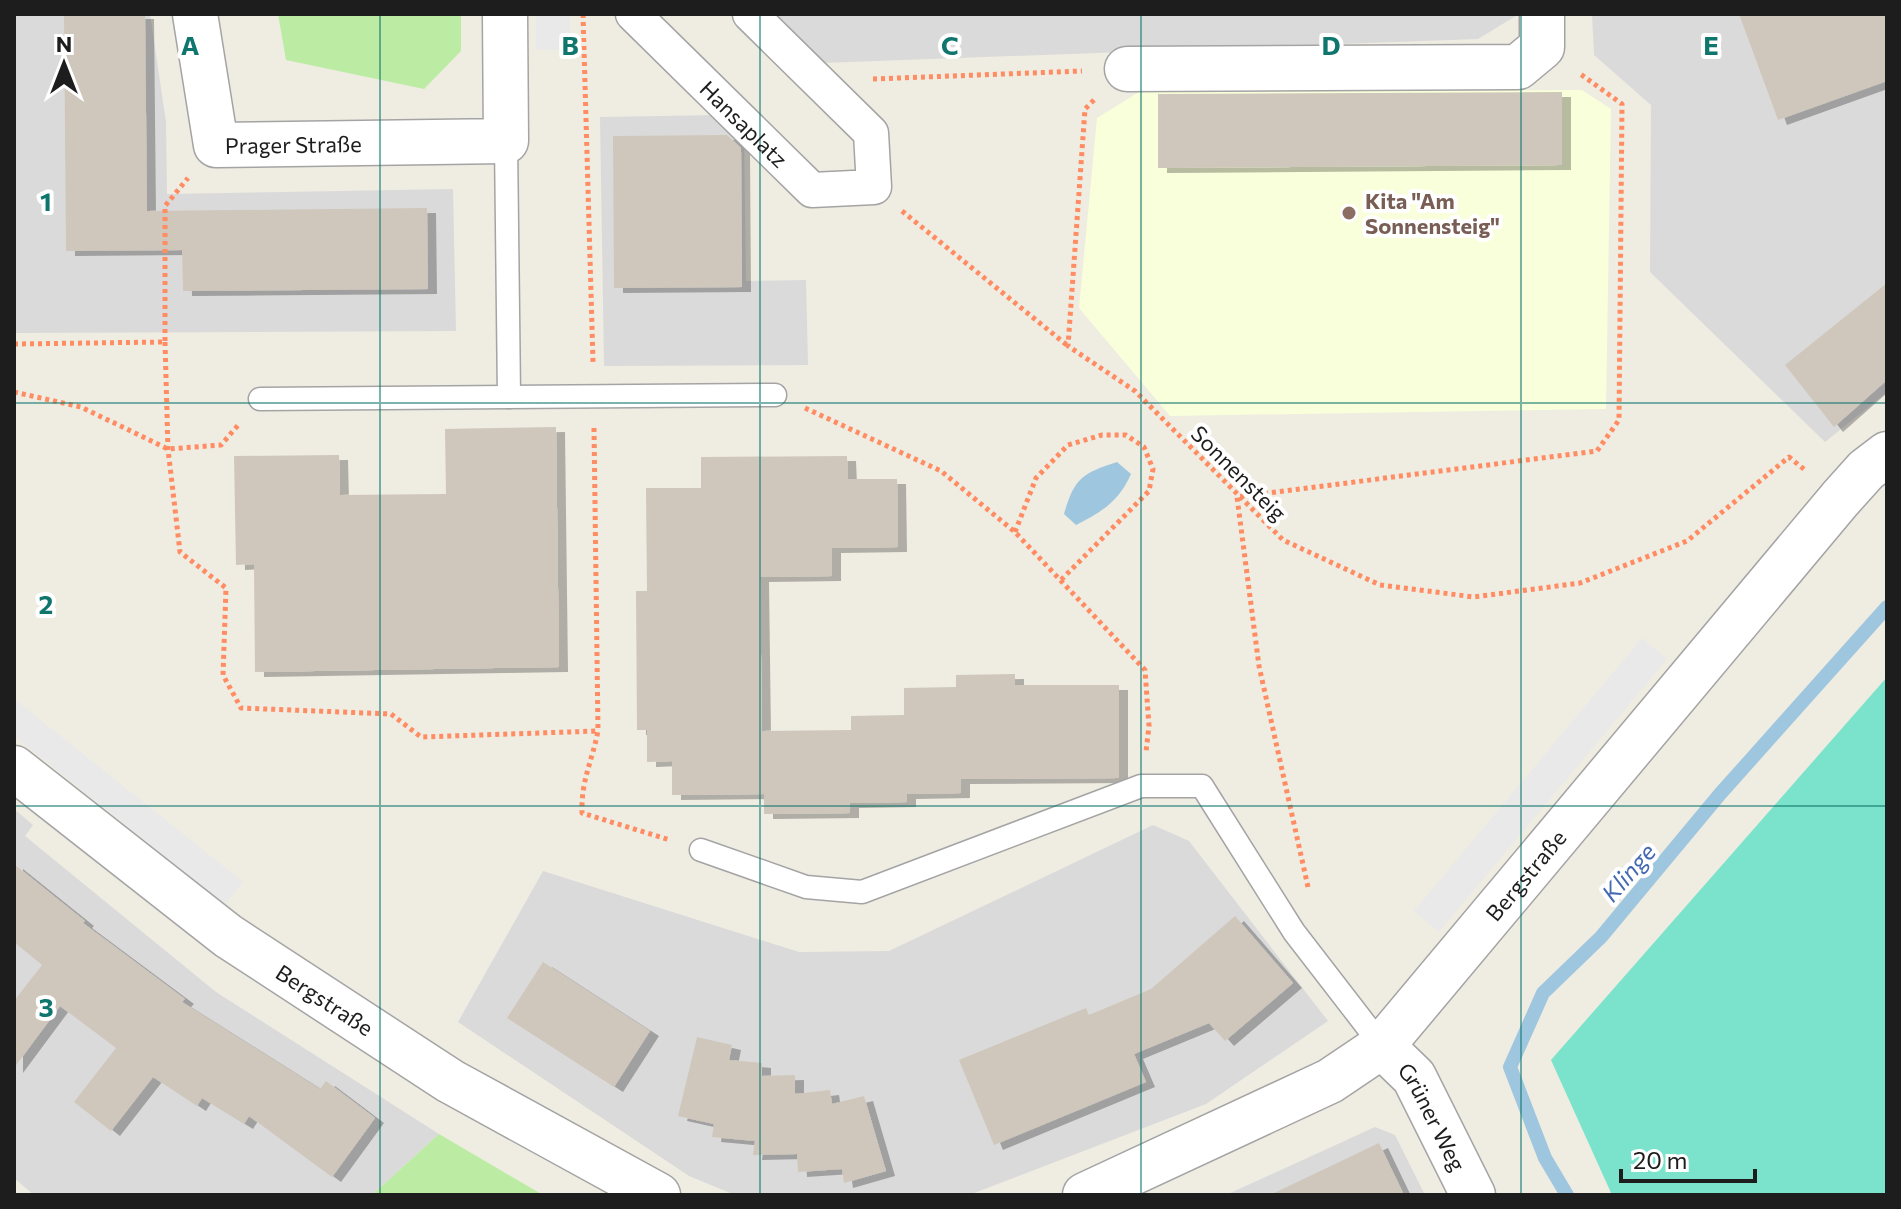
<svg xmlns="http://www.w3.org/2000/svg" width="1901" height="1209" font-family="Commissioner,sans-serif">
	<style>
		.residential { fill: #dbdada }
		.education { fill: #f9ffda }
		.grass { fill: #bceca4 }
		.pitch { fill: #7be3cc }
		.parking { fill: #e9e9e9 }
		.water { fill: #9fc6df }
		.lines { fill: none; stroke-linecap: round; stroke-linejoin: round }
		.stream { stroke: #9fc6df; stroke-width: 14 }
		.building { fill: #cfc7bb; filter: url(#shadow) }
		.service-casing { stroke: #a4a4a4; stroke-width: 25 }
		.pedestrian-casing { stroke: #a4a4a4; stroke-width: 37 }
		.minor-casing { stroke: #a4a4a4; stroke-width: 47 }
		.path { stroke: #ff8c62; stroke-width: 5; stroke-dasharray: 4 4; stroke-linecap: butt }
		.service { stroke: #fff; stroke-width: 22 }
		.pedestrian { stroke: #fff; stroke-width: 34 }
		.minor { stroke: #fff; stroke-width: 44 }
		.grid { fill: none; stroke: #0f766e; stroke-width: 2; stroke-opacity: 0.55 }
		.education-dot { fill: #8d6e63; stroke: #fff; stroke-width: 3 }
		.labels { text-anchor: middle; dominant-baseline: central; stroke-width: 8; stroke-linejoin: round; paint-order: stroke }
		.street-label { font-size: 22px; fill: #1d1d1d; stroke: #fff }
		.education-label { font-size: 22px; font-weight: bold; fill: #785e54; stroke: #fff; text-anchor: start }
		.water-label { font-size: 24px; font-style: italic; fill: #4469b1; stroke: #fff }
		.grid-label { font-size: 26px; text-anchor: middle; font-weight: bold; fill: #0f766e; stroke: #fff; stroke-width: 8; stroke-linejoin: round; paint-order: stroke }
	</style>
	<defs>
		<filter id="shadow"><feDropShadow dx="9" dy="5" stdDeviation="0" flood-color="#0004"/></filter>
	</defs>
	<rect width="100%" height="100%" fill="#efece2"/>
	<!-- residential -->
	<g class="residential">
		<path d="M 14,14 L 150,14 L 166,122 L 167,194 L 453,189 L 456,331 L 14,333 Z"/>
		<path d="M 773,14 L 1519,14 L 1478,39 L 822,63 Z"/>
		<path d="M 1592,14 L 1887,14 L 1887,392 L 1825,442 L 1650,272 L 1651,105 L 1594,55 Z"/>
		<path d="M 721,115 L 744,135 L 746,281 L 806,280 L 808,365 L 604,366 L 600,117 Z"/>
		<path d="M 14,809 L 33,825 L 25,836 L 216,992 L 439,1134 L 372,1195 L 34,1195 L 14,1178 Z"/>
		<path d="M 1153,825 L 1189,841 L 1328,1021 L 1206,1104 L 969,1195 L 735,1195 L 689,1176 L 458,1022 L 543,871 L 799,952 L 889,951 Z"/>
		<path d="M 1375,1127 L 1395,1135 L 1425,1195 L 1226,1195 Z"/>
	</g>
	<!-- education -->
	<path class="education" d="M 1582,90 L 1611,109 L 1606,409 L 1170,416 L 1079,308 L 1097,118 L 1139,92 Z"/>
	<!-- grass -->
	<g class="grass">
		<path d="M 278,14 L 461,14 L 461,51 L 424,89 L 286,60 Z"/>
		<path d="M 439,1134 L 543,1195 L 372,1195 Z"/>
	</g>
	<!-- pitch -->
	<path class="pitch" d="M 1887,677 L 1887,1195 L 1612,1195 L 1551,1060 Z"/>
	<!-- parking -->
	<g class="parking">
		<rect x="536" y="14" width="34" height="36"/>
		<path d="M 1642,638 L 1667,659 L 1439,932 L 1414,911 Z"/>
		<path d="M 14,699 L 243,882 L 225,904 L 14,736 Z"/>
	</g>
	<!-- water -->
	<path class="water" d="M 1117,462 L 1131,474 C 1119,501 1102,512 1076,525 L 1064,514 C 1074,478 1083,473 1117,462 Z"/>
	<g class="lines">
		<!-- stream -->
		<path class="stream" d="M 1567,1195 L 1545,1158 L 1510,1067 L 1543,993 L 1601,937 L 1720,794 L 1887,607"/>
	</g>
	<!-- building -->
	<g class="building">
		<path d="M 64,14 L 145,14 L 147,211 L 427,208 L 428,289 L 183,291 L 182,250 L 66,251 Z"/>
		<path d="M 1739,14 L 1887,14 L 1887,81 L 1778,120 Z"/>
		<path d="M 1562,92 L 1562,165 L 1158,168 L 1158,94 Z"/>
		<path d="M 727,135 L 741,148 L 742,287 L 614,288 L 613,136 Z"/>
		<path d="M 1887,283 L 1887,380 L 1834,427 L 1785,365 Z"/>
		<path d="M 556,427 L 559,667 L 255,672 L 254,564 L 236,565 L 234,456 L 339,455 L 340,495 L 446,494 L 445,429 Z"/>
		<path d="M 847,456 L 848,479 L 897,479 L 898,547 L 832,548 L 832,576 L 760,577 L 762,731 L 851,730 L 851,716 L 904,715 L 904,688 L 956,687 L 956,675 L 1015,674 L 1015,685 L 1119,685 L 1119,778 L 961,779 L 961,793 L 907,794 L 907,802 L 850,803 L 850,813 L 764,814 L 764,794 L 672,795 L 672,761 L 647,762 L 647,730 L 637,730 L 636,591 L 647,591 L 646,488 L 701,488 L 701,457 Z"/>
		<path d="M 14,864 L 85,921 L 83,923 L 185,999 L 182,1002 L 320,1089 L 326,1081 L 375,1118 L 332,1177 L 249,1116 L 244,1124 L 202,1098 L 197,1106 L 153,1077 L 111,1131 L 74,1102 L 116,1048 L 60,1006 L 14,1068 L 14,1001 L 42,965 L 14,942 Z"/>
		<path d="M 1235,916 L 1293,983 L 1225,1041 L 1209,1023 L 1134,1054 L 1146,1082 L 994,1145 L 959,1060 L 1086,1008 L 1089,1015 L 1151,989 Z"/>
		<path d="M 543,962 L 650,1031 L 614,1087 L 507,1018 Z"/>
		<path d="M 697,1037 L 732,1045 L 729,1060 L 762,1063 L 762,1076 L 795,1075 L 795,1094 L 830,1090 L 832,1104 L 864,1096 L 886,1171 L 844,1183 L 842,1169 L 798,1172 L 797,1154 L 753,1155 L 755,1141 L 712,1137 L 714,1124 L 678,1116 Z"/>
		<path d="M 1379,1143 L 1404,1195 L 1270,1195 Z"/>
	</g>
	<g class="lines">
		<defs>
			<g id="service">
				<path d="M 506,141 L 509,397"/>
				<path d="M 260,399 L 775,395"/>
				<path d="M 701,850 L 806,887 L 862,892 L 1141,786 L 1202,786 L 1294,932 L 1382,1046"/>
			</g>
			<g id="pedestrian">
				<path id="s1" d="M 633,14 L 812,190 L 874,187 L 871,133 L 750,14"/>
			</g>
			<g id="minor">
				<path id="s2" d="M 195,14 L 216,145 L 506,141 L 505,14"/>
				<path d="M 1127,69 L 1518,67 L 1542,47 L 1542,14"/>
				<path id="s3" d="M 14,768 L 228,936 L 450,1081 L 658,1195"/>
				<path id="s4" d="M 1382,1046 L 1414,1077 L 1473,1195"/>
				<path id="s5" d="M 1085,1195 L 1330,1081 L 1382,1046 L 1840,499 L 1866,470 L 1887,454"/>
			</g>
		</defs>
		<!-- service casing -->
		<use href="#service" class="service-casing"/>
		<!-- pedestrian casing -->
		<use href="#pedestrian" class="pedestrian-casing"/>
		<!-- minor casing -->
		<use href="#minor" class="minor-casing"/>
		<!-- path -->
		<g class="path">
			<path d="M 583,14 L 593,362"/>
			<path d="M 873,79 L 1082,71"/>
			<path d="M 1094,100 L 1085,109 L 1068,346 L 1135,391 L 1283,540 L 1380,585 L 1474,597 L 1580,583 L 1687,541 L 1789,457 L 1805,470"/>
			<path d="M 902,211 L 1068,346"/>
			<path d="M 165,342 L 168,449 L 180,552 L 226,588 L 223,675 L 241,708 L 391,714 L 421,737 L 598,731 C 592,762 581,780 582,813 L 670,840"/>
			<path d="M 14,344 L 165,342 L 165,206 L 188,178"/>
			<path d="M 14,392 L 81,407 L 168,449 L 221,445 L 240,423"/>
			<path d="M 805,408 L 941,471 L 1015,532 L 1145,670 L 1149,726 L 1146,752"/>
			<path d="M 594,428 L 598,731"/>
			<path d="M 1015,532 L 1036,478 L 1068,445 L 1102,435 L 1126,435 L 1144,447 L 1153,469 L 1149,491 L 1060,581"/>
			<path d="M 1308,887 L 1259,666 L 1237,497 L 1597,451 L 1619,420 L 1622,104 L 1579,73"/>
		</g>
		<!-- service -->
		<use href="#service" class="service"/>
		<!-- pedestrian -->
		<use href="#pedestrian" class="pedestrian"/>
		<!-- minor -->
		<use href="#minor" class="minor"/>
	</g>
	<!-- grid -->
	<path class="grid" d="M 380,14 L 380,1195M 760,14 L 760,1195M 1141,14 L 1141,1195M 1521,14 L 1521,1195M 14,403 L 1887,403M 14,806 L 1887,806"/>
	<!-- markers -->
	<circle class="education-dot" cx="1349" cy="213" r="8"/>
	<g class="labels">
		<!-- street labels -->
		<g class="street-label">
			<text stroke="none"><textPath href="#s1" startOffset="156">Hansaplatz</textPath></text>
			<text stroke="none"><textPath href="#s2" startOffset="210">Prager Straße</textPath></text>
			<text transform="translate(1239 473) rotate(45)">Sonnensteig</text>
			<text stroke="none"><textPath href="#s5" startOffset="556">Bergstraße</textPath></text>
			<text stroke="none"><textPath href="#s3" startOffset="388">Bergstraße</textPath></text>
			<text stroke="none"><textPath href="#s4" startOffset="88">Grüner Weg</textPath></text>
		</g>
		<!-- education labels -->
		<g class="education-label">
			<text x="1365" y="200">Kita "Am<tspan x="1365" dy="25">Sonnensteig"</tspan></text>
		</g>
		<!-- water labels -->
		<g class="water-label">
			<text transform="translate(1628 872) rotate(-49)">Klinge</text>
		</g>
	</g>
	<g class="grid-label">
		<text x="190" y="55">A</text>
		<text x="570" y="55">B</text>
		<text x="950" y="55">C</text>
		<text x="1331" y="55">D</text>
		<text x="1711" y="55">E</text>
		<text x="46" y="211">1</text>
		<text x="46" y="614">2</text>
		<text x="46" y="1017">3</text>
	</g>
	<!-- border -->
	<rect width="1901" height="1209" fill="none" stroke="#1d1d1d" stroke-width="32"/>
	<!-- north arrow -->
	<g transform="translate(64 64)" stroke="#ffffff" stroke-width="6" paint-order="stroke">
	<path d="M0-6L14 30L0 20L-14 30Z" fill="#1d1d1d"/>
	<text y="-12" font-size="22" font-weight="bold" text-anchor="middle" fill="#1d1d1d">N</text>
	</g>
	<!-- scale -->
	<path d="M1621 1169v12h134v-12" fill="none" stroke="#1d1d1d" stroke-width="4"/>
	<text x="1633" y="1169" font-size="24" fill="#1d1d1d" stroke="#ffffff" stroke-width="6" paint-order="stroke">20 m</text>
</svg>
